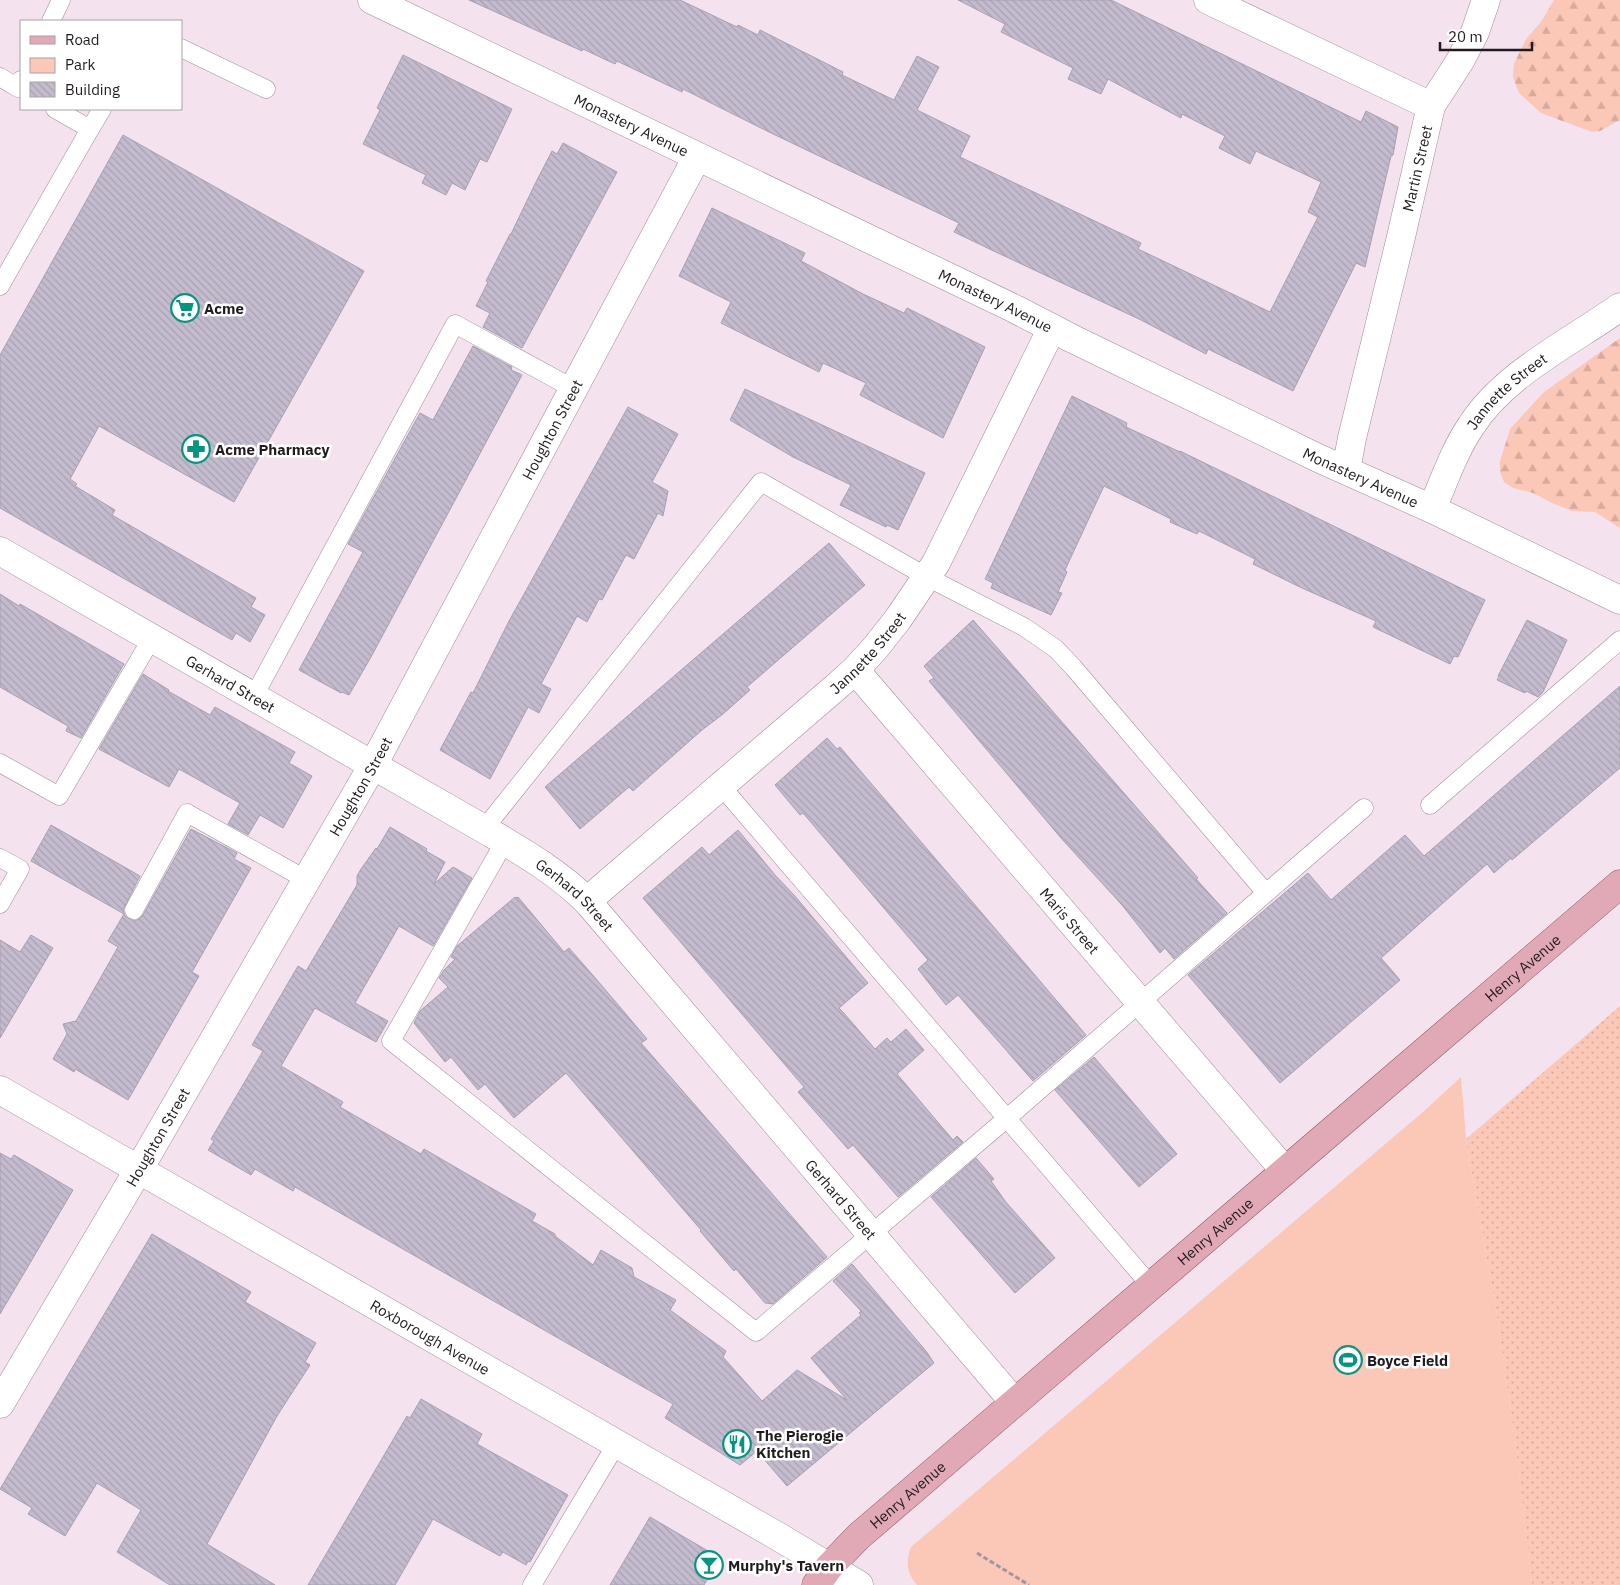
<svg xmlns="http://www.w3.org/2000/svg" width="1620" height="1585" font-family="'IBM Plex Sans',sans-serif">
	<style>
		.grass { fill: url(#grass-dots) }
		.forest { fill: url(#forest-firs) }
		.green { fill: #fbc7b7 }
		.building { fill: url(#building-back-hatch); stroke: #a7a0b1 }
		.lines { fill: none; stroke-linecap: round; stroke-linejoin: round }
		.lane-casing { stroke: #9e8d99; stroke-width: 19 }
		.street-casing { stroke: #9e8d99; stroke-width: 29 }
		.primary-casing { stroke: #905260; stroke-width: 29 }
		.path { stroke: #a3959f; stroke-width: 3; stroke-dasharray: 5 2.5; stroke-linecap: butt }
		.lane { stroke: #fff; stroke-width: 18 }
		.street { stroke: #fff; stroke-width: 28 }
		.primary { stroke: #e0a9b5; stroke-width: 28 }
		.labels { text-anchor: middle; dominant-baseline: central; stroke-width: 5; stroke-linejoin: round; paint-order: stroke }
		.street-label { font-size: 15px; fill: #211b20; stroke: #fff }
		.poi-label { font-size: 15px; font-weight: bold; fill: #211b20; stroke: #fff; text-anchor: start }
	</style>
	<defs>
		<pattern id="grass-dots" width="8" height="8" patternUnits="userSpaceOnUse" patternTransform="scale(1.25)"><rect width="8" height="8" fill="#fbc7b7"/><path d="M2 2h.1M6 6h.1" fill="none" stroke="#d7aa9d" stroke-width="1.8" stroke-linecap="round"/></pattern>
		<pattern id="forest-firs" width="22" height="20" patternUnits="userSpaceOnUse" patternTransform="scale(1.25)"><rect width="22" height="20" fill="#fbc7b7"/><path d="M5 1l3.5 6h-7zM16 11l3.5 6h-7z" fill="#d7aa9d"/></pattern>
		<pattern id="building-back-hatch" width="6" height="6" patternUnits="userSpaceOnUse" patternTransform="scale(1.25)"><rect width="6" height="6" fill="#c4bcce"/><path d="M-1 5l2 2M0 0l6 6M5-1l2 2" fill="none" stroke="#a8a1b1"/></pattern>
	</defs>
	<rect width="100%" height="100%" fill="#f4e2ef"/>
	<!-- grass -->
	<path class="grass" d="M 1620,1006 L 1620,1585 L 1532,1585 L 1516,1448 L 1497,1316 L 1466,1139 Z"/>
	<!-- forest -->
	<g class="forest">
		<path d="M 1554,0 L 1620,0 L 1620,120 L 1600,131 L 1592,132 L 1541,113 L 1519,93 L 1513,77 L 1514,64 L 1526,39 L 1541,22 Z"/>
		<path d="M 1620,338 L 1620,528 L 1595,512 L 1572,511 L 1552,503 L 1533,493 L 1513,488 L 1504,482 L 1500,472 L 1500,461 L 1510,429 L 1544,392 Z"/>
	</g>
	<!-- green -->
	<path class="green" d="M 1461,1077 L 1466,1139 L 1497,1316 L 1516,1448 L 1532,1585 L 917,1585 C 907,1573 905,1562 911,1547 L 1423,1112 Z"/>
	<!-- building -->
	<g class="building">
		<path d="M 469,0 L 680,0 L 737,27 L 738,25 L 758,35 L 760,30 L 843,72 L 842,75 L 894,100 L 917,56 L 939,67 L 917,110 L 970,136 L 960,157 L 1141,243 L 1138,249 L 1270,312 L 1318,217 L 1308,212 L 1321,182 L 1256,151 L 1250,164 L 1219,148 L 1225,136 L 1182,114 L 1181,118 L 1108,79 L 1101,94 L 1068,79 L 1073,68 L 1001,32 L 1005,24 L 958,0 L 1111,0 L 1361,122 L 1366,111 L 1398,127 L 1393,155 L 1391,156 L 1365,267 L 1356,263 L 1293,391 L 1208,349 L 1206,354 L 1141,320 L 998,253 L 954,232 L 959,223 L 769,132 L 683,89 L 682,92 L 617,61 L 615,64 L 583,49 L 582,51 Z"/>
		<path d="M 403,55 L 512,109 L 487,162 L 480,159 L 465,190 L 452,183 L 446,195 L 422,183 L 426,175 L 363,144 L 380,110 L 377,108 Z"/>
		<path d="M 123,135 L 364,271 L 234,502 L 99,426 L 70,479 L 77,484 L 75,486 L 115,510 L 112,515 L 256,598 L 251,607 L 265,615 L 250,642 L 236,633 L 232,640 L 0,508 L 0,355 Z"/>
		<path d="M 563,143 L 617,172 L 522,348 L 483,327 L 490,313 L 476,306 L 488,282 L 486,281 L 510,234 L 511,234 L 536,182 L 552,151 L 557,154 Z"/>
		<path d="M 712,208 L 805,253 L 801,261 L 863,294 L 904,313 L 907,308 L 985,347 L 943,438 L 860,395 L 866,383 L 823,363 L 819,372 L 721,323 L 731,302 L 679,276 Z"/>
		<path d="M 473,346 L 512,367 L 511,370 L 522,375 L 371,657 L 349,695 L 342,692 L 341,693 L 299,670 L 363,552 L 348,544 L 420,413 L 433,420 Z"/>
		<path d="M 745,389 L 925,473 L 898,530 L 887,525 L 886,527 L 840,505 L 851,485 L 793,457 L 730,420 Z"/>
		<path d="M 1072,396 L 1127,423 L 1126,427 L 1180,452 L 1180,451 L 1485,600 L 1458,657 L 1454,656 L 1450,664 L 1373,627 L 1376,621 L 1302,588 L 1253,564 L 1255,559 L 1199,531 L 1197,534 L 1170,522 L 1171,519 L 1104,486 L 1065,570 L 1067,572 L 1058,592 L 1062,593 L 1051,615 L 991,588 L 993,583 L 985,579 Z"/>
		<path d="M 628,407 L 678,434 L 652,482 L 668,491 L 663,516 L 658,513 L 634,559 L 626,555 L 602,600 L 599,599 L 587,622 L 577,616 L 541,684 L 551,689 L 539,713 L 528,707 L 490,779 L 440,750 L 471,692 L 473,693 L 509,621 Z"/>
		<path d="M 829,543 L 865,585 L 747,687 L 750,690 L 723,714 L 702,730 L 633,791 L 629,787 L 580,829 L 545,787 Z"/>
		<path d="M 0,594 L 19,606 L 20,604 L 124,664 L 81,738 L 66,731 L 68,726 L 0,687 Z"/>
		<path d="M 973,620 L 1198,878 L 1196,879 L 1227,913 L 1174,959 L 1165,948 L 1160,953 L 1122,905 L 1061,838 L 929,681 L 934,678 L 924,666 Z"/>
		<path d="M 1527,620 L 1567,640 L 1543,692 L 1538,697 L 1526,691 L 1525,693 L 1497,680 L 1499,677 L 1498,676 Z"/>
		<path d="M 143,674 L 169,690 L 168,691 L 210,715 L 215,707 L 295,752 L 289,763 L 312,776 L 283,828 L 260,815 L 248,835 L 228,824 L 240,803 L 179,769 L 169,787 L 99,749 Z"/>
		<path d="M 1620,686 L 1620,768 L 1512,860 L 1511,858 L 1494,873 L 1487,864 L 1381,958 L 1400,980 L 1280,1083 L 1188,975 L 1308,873 L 1331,900 L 1405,835 L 1424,856 Z"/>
		<path d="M 827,738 L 837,749 L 840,747 L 1086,1035 L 1033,1081 L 958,995 L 946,1005 L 918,969 L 928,960 L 803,813 L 800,815 L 775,785 Z"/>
		<path d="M 51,825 L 140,876 L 123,910 L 125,916 L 134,921 L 139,919 L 143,915 L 191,829 L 237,853 L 234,859 L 251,868 L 192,972 L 199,976 L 128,1100 L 75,1069 L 74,1072 L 53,1059 L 67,1034 L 63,1024 L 76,1021 L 118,947 L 108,941 L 124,914 L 31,861 Z"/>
		<path d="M 390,827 L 427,849 L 426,851 L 445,862 L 434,884 L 453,867 L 472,878 L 433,946 L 399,926 L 355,1003 L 388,1021 L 376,1042 L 315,1008 L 281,1066 L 343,1102 L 340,1107 L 421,1154 L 424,1149 L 536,1214 L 532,1221 L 555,1234 L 555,1236 L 593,1265 L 601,1250 L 632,1268 L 634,1277 L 676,1300 L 670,1310 L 726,1351 L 723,1357 L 762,1401 L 797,1370 L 847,1400 L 811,1358 L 861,1315 L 859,1313 L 861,1311 L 833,1281 L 852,1264 L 926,1351 L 934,1363 L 787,1486 L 757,1451 L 740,1465 L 665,1418 L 673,1404 L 295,1187 L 293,1191 L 255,1169 L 251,1175 L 208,1150 L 214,1141 L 211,1139 L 263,1051 L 252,1045 L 298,966 L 306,971 L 357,885 L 357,876 L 361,869 L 376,848 L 377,849 Z"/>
		<path d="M 738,830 L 775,875 L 794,895 L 868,983 L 839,1008 L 842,1011 L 875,1049 L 887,1038 L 891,1042 L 906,1029 L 924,1050 L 897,1074 L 953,1140 L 957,1136 L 963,1142 L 898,1197 L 853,1145 L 848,1149 L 798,1092 L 804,1087 L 643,898 L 702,847 L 709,855 Z"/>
		<path d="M 515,897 L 516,898 L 518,897 L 564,952 L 569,948 L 597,980 L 647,1039 L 641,1043 L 827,1257 L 773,1304 L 765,1303 L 736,1269 L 734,1271 L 700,1231 L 701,1230 L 566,1073 L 514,1118 L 485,1084 L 478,1090 L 451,1057 L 445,1062 L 414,1023 L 420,1011 L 448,987 L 439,978 L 444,970 L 455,959 L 451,957 L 457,946 Z"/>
		<path d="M 31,935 L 53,948 L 0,1038 L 0,940 L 20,952 Z"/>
		<path d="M 1094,1057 L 1177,1154 L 1139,1187 L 1055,1090 Z"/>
		<path d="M 0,1153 L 11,1159 L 14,1155 L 73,1190 L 0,1314 Z"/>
		<path d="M 976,1158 L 994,1179 L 991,1181 L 1005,1201 L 1055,1258 L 1015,1293 L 931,1197 Z"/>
		<path d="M 152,1234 L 251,1292 L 245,1302 L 316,1343 L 305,1362 L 310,1365 L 277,1416 L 207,1544 L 275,1585 L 170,1585 L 117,1552 L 141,1510 L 97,1483 L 65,1536 L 28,1514 L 32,1508 L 0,1489 Z"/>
		<path d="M 421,1399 L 482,1434 L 477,1444 L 568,1495 L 530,1562 L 528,1561 L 526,1565 L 503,1552 L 500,1556 L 433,1519 L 395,1585 L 308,1585 L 407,1416 L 410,1418 Z"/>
		<path d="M 650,1517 L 720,1558 L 704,1585 L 610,1585 Z"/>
	</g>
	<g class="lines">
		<defs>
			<g id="lane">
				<path d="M 51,21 L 61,0"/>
				<path d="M 181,48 L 266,89"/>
				<path d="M 0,77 L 18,88 L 21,80"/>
				<path d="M 90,129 L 102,109"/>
				<path d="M 0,286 L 90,129 L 55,109"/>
				<path d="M 254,696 L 455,324 L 574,389"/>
				<path d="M 0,763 L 59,796 L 152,638"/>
				<path d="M 721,786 L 1151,1286"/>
				<path d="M 1430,805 L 1620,640"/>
				<path d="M 484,829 L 761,482 L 927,577 L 1024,627 L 1056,649 L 1073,667 L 1266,893"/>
				<path d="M 505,841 L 391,1041 L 756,1332 L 1006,1119 L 1364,808"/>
				<path d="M 0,858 L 20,869 L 0,904"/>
				<path d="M 134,910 L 187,813 L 307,880"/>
				<path d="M 532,1585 L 617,1443"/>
			</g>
			<g id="street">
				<path id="s1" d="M 372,0 L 1015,309 L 1073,339 L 1318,458 L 1432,509 L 1620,600"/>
				<path d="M 1208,0 L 1431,106"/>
				<path id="s2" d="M 1346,470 L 1352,438 L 1401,237 L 1431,106 L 1460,61 L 1475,32 L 1486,0"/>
				<path id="s3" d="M 1432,509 C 1444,481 1454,451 1471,426 C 1504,374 1571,342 1620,307"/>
				<path id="s4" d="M 0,551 L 484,829 C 521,851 555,870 587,901 L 1014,1402"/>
				<path id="s5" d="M 855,670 L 1285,1171"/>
				<path id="s6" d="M 587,901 L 836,687 L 855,670 L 876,647 L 898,619 L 936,563 L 1052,328"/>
				<path id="s7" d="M 0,1090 L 779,1537 L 859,1585"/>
				<path id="s8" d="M 0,1404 L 139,1169 L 373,765 L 697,157"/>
			</g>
			<g id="primary">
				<path id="s9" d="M 816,1585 L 829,1567 L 859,1536 L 1620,884"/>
			</g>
		</defs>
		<!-- lane casing -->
		<use href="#lane" class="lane-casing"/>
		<!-- street casing -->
		<use href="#street" class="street-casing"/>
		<!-- primary casing -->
		<use href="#primary" class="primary-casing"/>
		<!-- path -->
		<path class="path" d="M 977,1553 L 1029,1585"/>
		<!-- lane -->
		<use href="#lane" class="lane"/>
		<!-- street -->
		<use href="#street" class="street"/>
		<!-- primary -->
		<use href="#primary" class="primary"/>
	</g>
	<!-- icons -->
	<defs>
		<symbol id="supermarket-ring" viewBox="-11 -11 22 22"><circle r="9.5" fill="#fff" stroke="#06937f" stroke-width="1.5"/><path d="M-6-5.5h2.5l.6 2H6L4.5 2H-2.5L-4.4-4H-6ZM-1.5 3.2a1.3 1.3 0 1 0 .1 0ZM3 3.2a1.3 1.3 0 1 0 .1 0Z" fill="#06937f"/></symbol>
		<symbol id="pharmacy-ring" viewBox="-11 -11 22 22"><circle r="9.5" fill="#fff" stroke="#06937f" stroke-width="1.5"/><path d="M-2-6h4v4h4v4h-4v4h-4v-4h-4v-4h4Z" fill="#06937f"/></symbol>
		<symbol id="stadium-ring" viewBox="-11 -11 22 22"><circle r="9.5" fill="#fff" stroke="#06937f" stroke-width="1.5"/><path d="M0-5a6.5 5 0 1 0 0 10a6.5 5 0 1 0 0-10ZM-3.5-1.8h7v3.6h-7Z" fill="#06937f"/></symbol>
		<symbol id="restaurant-ring" viewBox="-11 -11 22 22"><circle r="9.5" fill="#fff" stroke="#06937f" stroke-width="1.5"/><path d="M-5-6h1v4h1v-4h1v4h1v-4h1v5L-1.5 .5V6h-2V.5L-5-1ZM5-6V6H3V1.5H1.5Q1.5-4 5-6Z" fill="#06937f"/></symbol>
		<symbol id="bar-ring" viewBox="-11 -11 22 22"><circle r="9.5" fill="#fff" stroke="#06937f" stroke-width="1.5"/><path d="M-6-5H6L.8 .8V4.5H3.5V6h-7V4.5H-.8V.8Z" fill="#06937f"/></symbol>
	</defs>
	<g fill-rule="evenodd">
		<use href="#supermarket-ring" x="169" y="292" width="32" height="32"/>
		<use href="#pharmacy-ring" x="180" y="433" width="32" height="32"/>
		<use href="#stadium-ring" x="1332" y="1344" width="32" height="32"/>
		<use href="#restaurant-ring" x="721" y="1428" width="32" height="32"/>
		<use href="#bar-ring" x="693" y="1549" width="32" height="32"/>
	</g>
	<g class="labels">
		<!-- street labels -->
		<g class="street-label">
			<text stroke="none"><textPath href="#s1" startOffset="288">Monastery Avenue</textPath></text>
			<text stroke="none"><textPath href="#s2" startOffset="310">Martin Street</textPath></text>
			<text stroke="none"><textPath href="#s1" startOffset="692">Monastery Avenue</textPath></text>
			<text stroke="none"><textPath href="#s3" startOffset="142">Jannette Street</textPath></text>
			<text stroke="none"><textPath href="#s8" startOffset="1120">Houghton Street</textPath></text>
			<text stroke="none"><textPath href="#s1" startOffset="1098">Monastery Avenue</textPath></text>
			<text stroke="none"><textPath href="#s6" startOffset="375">Jannette Street</textPath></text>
			<text stroke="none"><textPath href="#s4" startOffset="266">Gerhard Street</textPath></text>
			<text stroke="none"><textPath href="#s8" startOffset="715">Houghton Street</textPath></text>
			<text stroke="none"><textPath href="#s4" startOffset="671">Gerhard Street</textPath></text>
			<text stroke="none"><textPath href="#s5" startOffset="330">Maris Street</textPath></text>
			<text stroke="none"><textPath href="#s9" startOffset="939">Henry Avenue</textPath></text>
			<text stroke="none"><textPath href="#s8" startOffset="310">Houghton Street</textPath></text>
			<text stroke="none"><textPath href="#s4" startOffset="1076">Gerhard Street</textPath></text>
			<text stroke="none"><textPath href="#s9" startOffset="534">Henry Avenue</textPath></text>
			<text stroke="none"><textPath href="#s7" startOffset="496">Roxborough Avenue</textPath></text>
			<text stroke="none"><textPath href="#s9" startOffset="129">Henry Avenue</textPath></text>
		</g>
		<!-- poi labels -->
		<g class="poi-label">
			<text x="204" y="308">Acme</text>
			<text x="215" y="449">Acme Pharmacy</text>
			<text x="1367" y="1360">Boyce Field</text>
			<text x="756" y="1435">The Pierogie<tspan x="756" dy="17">Kitchen</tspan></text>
			<text x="728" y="1565">Murphy's Tavern</text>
		</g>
	</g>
	<!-- legend -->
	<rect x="20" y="20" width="162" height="90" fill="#ffffff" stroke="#a6a4a6"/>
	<rect x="30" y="36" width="25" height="8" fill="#e0a9b5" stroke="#a6a4a6"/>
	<text x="65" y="45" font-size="15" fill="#211b20">Road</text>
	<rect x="30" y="58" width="25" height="15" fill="#fbc7b7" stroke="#a6a4a6"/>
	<text x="65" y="70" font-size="15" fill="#211b20">Park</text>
	<rect x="30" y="82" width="25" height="15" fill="url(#building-back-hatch)" stroke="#a6a4a6"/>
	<text x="65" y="95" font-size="15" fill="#211b20">Building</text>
	<!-- scale -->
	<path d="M1440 42v8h92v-8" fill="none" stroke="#211b20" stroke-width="2.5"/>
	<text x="1448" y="42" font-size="15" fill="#211b20" stroke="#ffffff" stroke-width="4" paint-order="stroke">20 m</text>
</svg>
